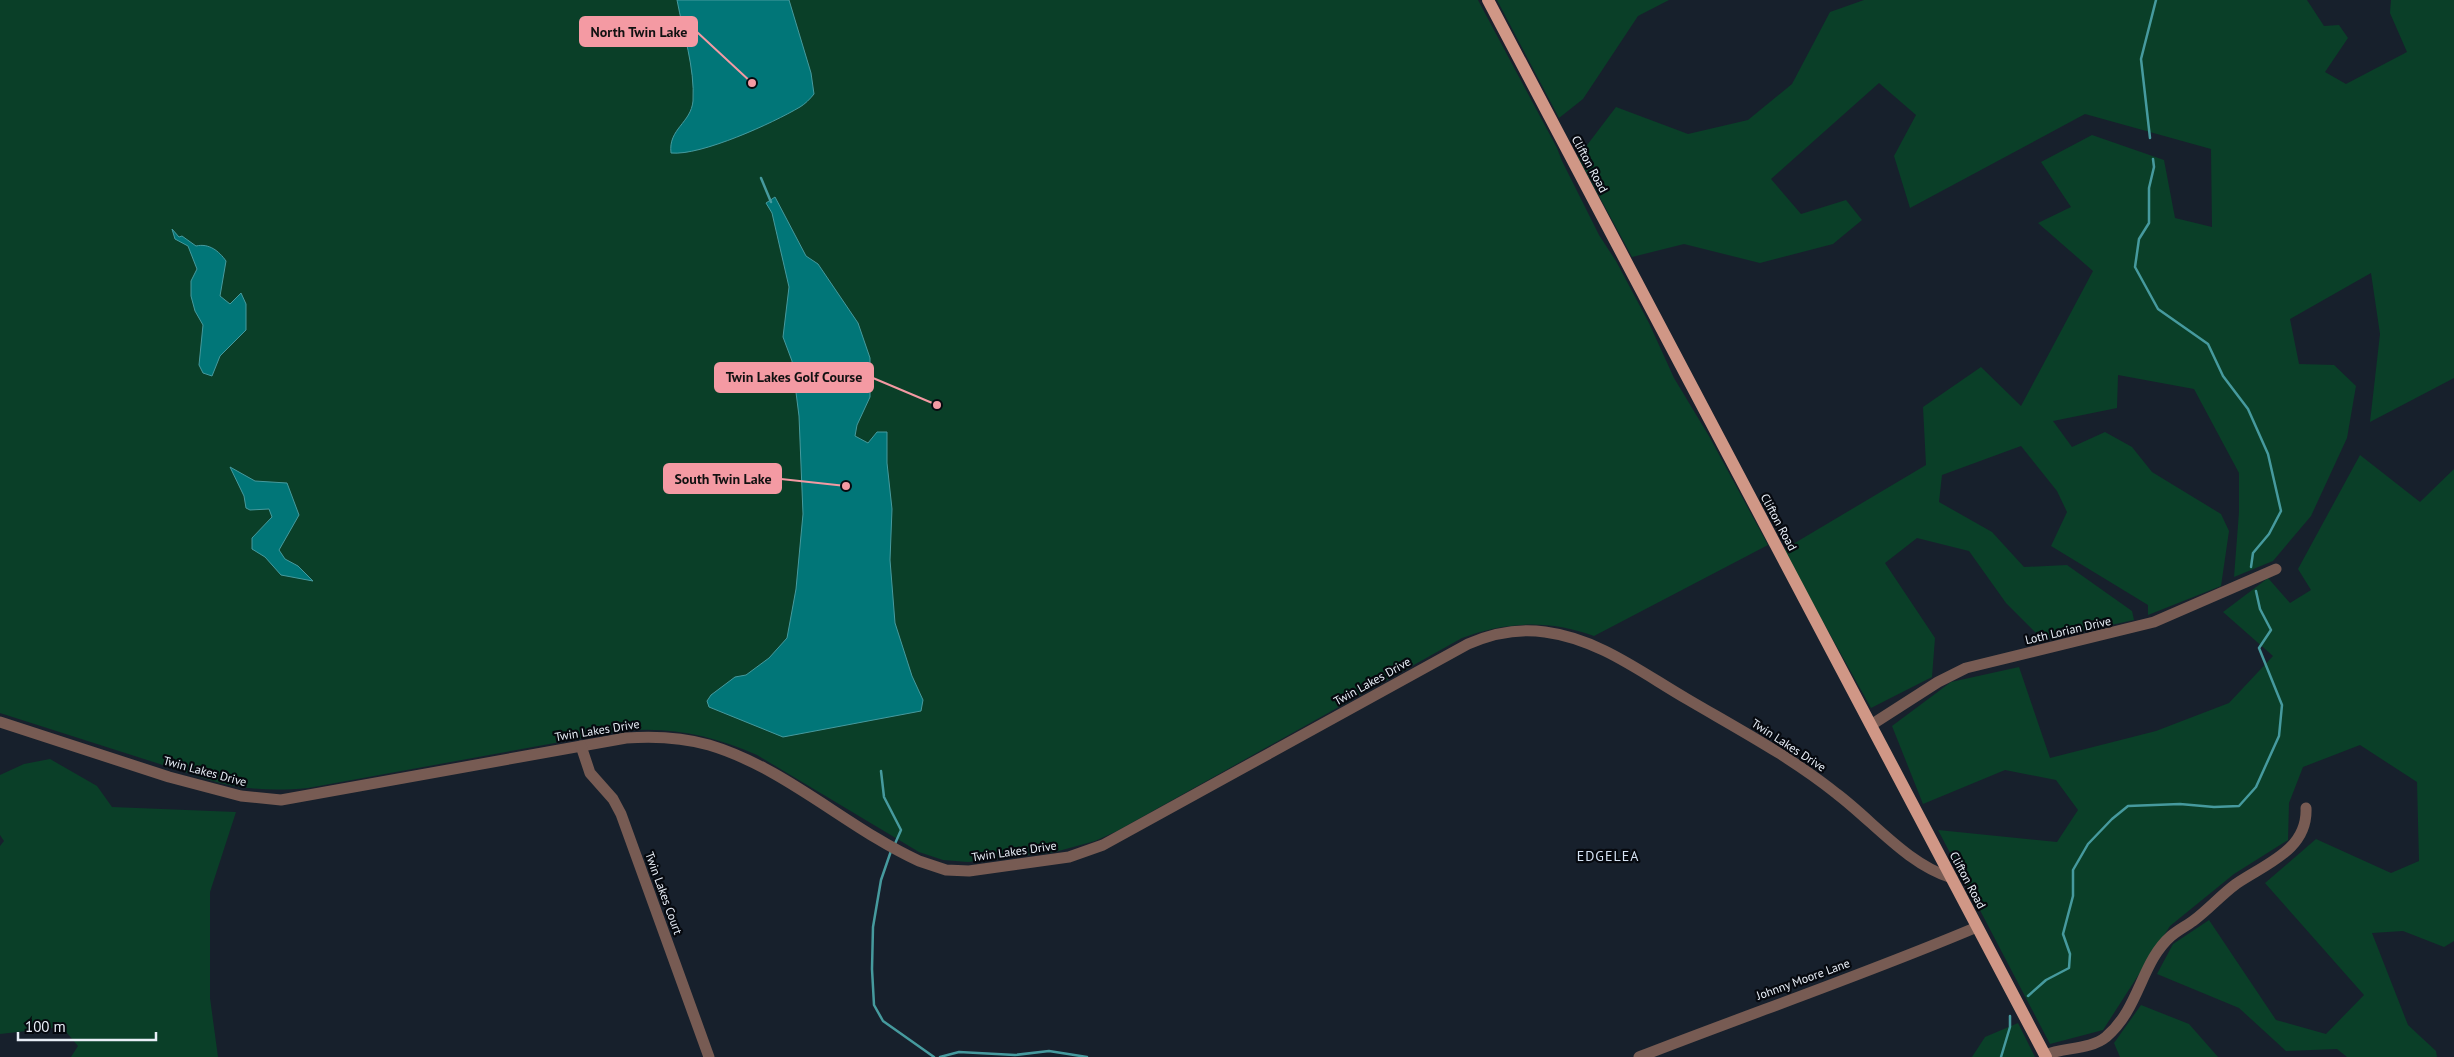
<svg xmlns="http://www.w3.org/2000/svg" width="2454" height="1057" font-family="'PT Sans',sans-serif">
	<style>
		.green { fill: #0a3f28 }
		.water { fill: #017678; stroke: #469a9e }
		.lines { fill: none; stroke-linecap: round; stroke-linejoin: round }
		.stream { stroke: #469a9e; stroke-width: 2.5 }
		.minor { stroke: #775b53; stroke-width: 11 }
		.major { stroke: #d09786; stroke-width: 12 }
		.labels { text-anchor: middle; dominant-baseline: central; stroke-width: 4.5; stroke-linejoin: round; paint-order: stroke }
		.street-label { font-size: 12px; fill: #e8eef7; stroke: #06090f }
		.neighbourhood-label { font-size: 14px; letter-spacing: 1px; fill: #d7e4f5; stroke: #06090f }
		.leader { fill: none; stroke: #f49aa3; stroke-width: 2 }
		.callout-dot { fill: #f49aa3; stroke: #06090f; stroke-width: 2 }
		.callout { fill: #f49aa3; stroke: #f49aa3; stroke-width: 2 }
		.callout-label { font-size: 14px; text-anchor: middle; font-weight: bold; fill: #111 }
	</style>
	<rect width="100%" height="100%" fill="#17202c"/>
	<!-- green -->
	<g class="green">
		<path d="M 0,0 L 1478,0 L 1557,148 L 1562,161 L 1599,235 L 1616,261 L 1649,323 L 1674,378 L 1709,436 L 1768,545 L 1594,636 C 1549,620 1507,621 1462,638 L 1117,831 L 1095,841 L 1055,852 L 968,862 L 943,860 L 919,852 L 757,755 C 712,735 670,726 621,731 L 308,788 C 276,791 247,790 216,782 L 0,713 Z"/>
		<path d="M 1497,0 L 1669,0 L 1638,16 L 1583,99 L 1559,118 Z"/>
		<path d="M 1864,0 L 2307,0 L 2324,26 L 2339,25 L 2348,38 L 2325,72 L 2346,84 L 2407,52 L 2390,13 L 2391,0 L 2454,0 L 2454,378 L 2370,422 L 2380,334 L 2371,273 L 2290,319 L 2299,364 L 2334,365 L 2356,386 L 2347,438 L 2311,516 L 2273,561 L 2234,577 L 2239,512 L 2239,473 L 2194,389 L 2118,375 L 2117,408 L 2053,421 L 2072,447 L 2105,432 L 2132,447 L 2152,472 L 2221,514 L 2229,531 L 2221,586 L 2148,615 L 2148,605 L 2051,546 L 2067,512 L 2057,491 L 2021,446 L 1942,475 L 1939,502 L 1992,532 L 2024,567 L 2067,565 L 2132,611 L 2134,620 L 2043,640 L 2006,603 L 1969,551 L 1917,538 L 1885,563 L 1935,638 L 1932,677 L 1871,708 L 1783,550 L 1926,465 L 1923,407 L 1981,367 L 2021,406 L 2093,271 L 2038,223 L 2071,207 L 2041,162 L 2092,135 L 2164,160 L 2175,218 L 2212,227 L 2211,149 L 2085,114 L 1910,208 L 1894,156 L 1916,115 L 1879,83 L 1771,179 L 1801,214 L 1846,200 L 1862,220 L 1833,244 L 1760,263 L 1684,244 L 1632,257 L 1578,157 L 1616,107 L 1688,134 L 1748,120 L 1792,84 L 1830,12 Z"/>
		<path d="M 2360,455 L 2420,502 L 2454,469 L 2454,941 L 2444,947 L 2403,931 L 2372,933 L 2408,1025 L 2436,1051 L 2437,1057 L 2347,1057 L 2337,1049 L 2286,1051 L 2239,1008 L 2157,974 L 2173,944 L 2209,920 L 2276,1020 L 2326,1034 L 2364,995 L 2265,883 L 2316,839 L 2391,873 L 2419,861 L 2417,782 L 2360,745 L 2303,767 L 2289,803 L 2288,840 L 2234,874 L 2170,926 L 2103,1030 L 2050,1044 L 1938,830 L 2057,842 L 2078,810 L 2056,780 L 2005,770 L 1923,804 L 1892,726 L 1951,682 L 2019,667 L 2050,758 L 2156,731 L 2229,703 L 2273,656 L 2223,612 L 2268,578 L 2290,603 L 2311,590 L 2298,569 Z"/>
		<path d="M 50,759 L 97,786 L 112,807 L 236,812 L 210,892 L 210,998 L 218,1057 L 71,1057 L 78,1046 L 62,1027 L 0,1034 L 0,846 L 4,841 L 0,835 L 0,775 L 24,764 Z"/>
		<path d="M 2141,1005 L 2189,1024 L 2218,1057 L 2120,1057 L 2114,1043 Z"/>
		<path d="M 2018,1023 L 2035,1057 L 1972,1057 L 1985,1037 Z"/>
	</g>
	<!-- water -->
	<g class="water">
		<path d="M 677,0 L 789,0 L 811,73 L 814,94 C 810,99 805,104 800,107 C 773,123 701,156 671,153 C 668,129 691,123 693,101 C 695,68 683,32 677,0 Z"/>
		<path d="M 775,197 L 806,256 L 818,264 L 858,323 L 870,358 L 870,397 L 857,425 L 855,436 L 868,443 L 877,432 L 887,432 L 887,463 L 892,509 L 890,560 L 895,623 L 912,676 L 923,700 L 921,711 L 783,737 L 709,707 L 707,701 L 711,695 L 735,677 L 746,675 L 769,658 L 787,638 L 796,589 L 803,514 L 799,416 L 792,361 L 783,337 L 789,287 L 772,213 L 766,203 Z"/>
		<path d="M 172,229 L 179,237 L 182,236 L 196,246 C 209,243 219,251 226,261 L 220,296 L 230,304 L 241,293 L 246,304 L 246,330 L 220,356 L 212,376 L 203,373 L 199,365 L 203,325 L 195,311 L 191,296 L 191,281 L 197,269 L 188,246 L 175,239 Z"/>
		<path d="M 230,467 L 255,481 L 287,483 L 299,515 L 279,550 L 285,559 L 298,566 L 313,581 L 281,575 L 265,557 L 252,549 L 252,538 L 272,517 L 269,509 L 250,510 L 246,508 L 244,496 Z"/>
	</g>
	<g class="lines">
		<!-- stream -->
		<g class="stream">
			<path d="M 2150,138 L 2141,59 L 2156,0"/>
			<path d="M 2153,159 L 2154,167 L 2149,188 L 2149,223 L 2139,239 L 2135,267 L 2158,309 L 2208,344 L 2223,376 L 2248,409 L 2268,454 L 2281,511 L 2269,534 L 2253,553 L 2251,567"/>
			<path d="M 761,178 L 771,202"/>
			<path d="M 881,771 L 884,797 L 901,830 L 894,846"/>
			<path d="M 891,851 L 881,880 L 873,927 L 872,969 L 874,1005 L 883,1021 L 934,1057"/>
			<path d="M 2028,996 L 2046,980 L 2069,968 L 2070,954 L 2063,934 L 2073,896 L 2073,870 L 2088,844 L 2112,819 L 2128,806 L 2180,804 L 2214,807 L 2239,806 L 2256,787 L 2279,736 L 2282,705 L 2259,648 L 2271,630 L 2260,609 L 2256,591"/>
			<path d="M 940,1057 L 959,1052 L 1015,1055 L 1049,1051 L 1087,1057"/>
			<path d="M 2001,1057 L 2010,1027 L 2010,1016"/>
		</g>
		<!-- minor -->
		<g class="minor">
			<path d="M 0,722 L 169,777 L 241,796 L 281,800 L 626,738 C 654,736 681,737 709,745 C 786,768 847,828 919,861 L 946,870 L 969,871 L 1069,857 L 1103,845 L 1468,644 C 1493,633 1518,628 1545,632 C 1599,639 1642,673 1687,699 C 1738,729 1791,757 1837,794 C 1874,822 1907,864 1952,878"/>
			<path d="M 1871,725 L 1938,682 L 1966,668 L 2154,622 L 2276,569"/>
			<path d="M 581,746 L 590,773 L 613,799 L 621,814 L 709,1057"/>
			<path d="M 2045,1055 C 2064,1047 2090,1050 2106,1037 C 2140,1008 2141,962 2171,936 C 2178,930 2186,926 2193,921 C 2208,910 2221,895 2236,884 C 2265,864 2308,850 2306,808"/>
			<path d="M 1639,1057 C 1752,1013 1866,974 1977,927"/>
		</g>
		<!-- major -->
		<path class="major" d="M 1488,0 L 2046,1057"/>
	</g>
	<g class="labels">
		<!-- street labels -->
		<g class="street-label">
			<text transform="translate(1590 164) rotate(62)">Clifton Road</text>
			<text transform="translate(1779 522) rotate(62)">Clifton Road</text>
			<text transform="translate(2068 630) rotate(-13)">Loth Lorian Drive</text>
			<text transform="translate(1372 681) rotate(-29)">Twin Lakes Drive</text>
			<text transform="translate(597 730) rotate(-9)">Twin Lakes Drive</text>
			<text transform="translate(1789 745) rotate(33)">Twin Lakes Drive</text>
			<text transform="translate(205 771) rotate(15)">Twin Lakes Drive</text>
			<text transform="translate(1014 851) rotate(-8)">Twin Lakes Drive</text>
			<text transform="translate(1968 880) rotate(62)">Clifton Road</text>
			<text transform="translate(664 893) rotate(70)">Twin Lakes Court</text>
			<text transform="translate(1803 979) rotate(-20)">Johnny Moore Lane</text>
		</g>
		<!-- neighbourhood labels -->
		<g class="neighbourhood-label">
			<text x="1608" y="856">EDGELEA</text>
		</g>
	</g>
	<!-- callouts -->
	<path class="leader" d="M752 83L697 32M937 405L873 378M846 486L781 479"/>
	<g class="callout-dot">
		<circle cx="752" cy="83" r="5"/>
		<circle cx="937" cy="405" r="5"/>
		<circle cx="846" cy="486" r="5"/>
	</g>
	<g class="callout">
		<rect x="580" y="17" width="117" height="29" rx="5"/>
		<rect x="715" y="363" width="158" height="29" rx="5"/>
		<rect x="664" y="464" width="117" height="29" rx="5"/>
	</g>
	<g class="callout-label">
		<text x="639" y="37">North Twin Lake</text>
		<text x="794" y="382">Twin Lakes Golf Course</text>
		<text x="723" y="484">South Twin Lake</text>
	</g>
	<!-- scale -->
	<path d="M18 1032v8h138v-8" fill="none" stroke="#e8eef7" stroke-width="2.5"/>
	<text x="25" y="1032" font-size="15" fill="#e8eef7" stroke="#06090f" stroke-width="4" paint-order="stroke">100 m</text>
</svg>
